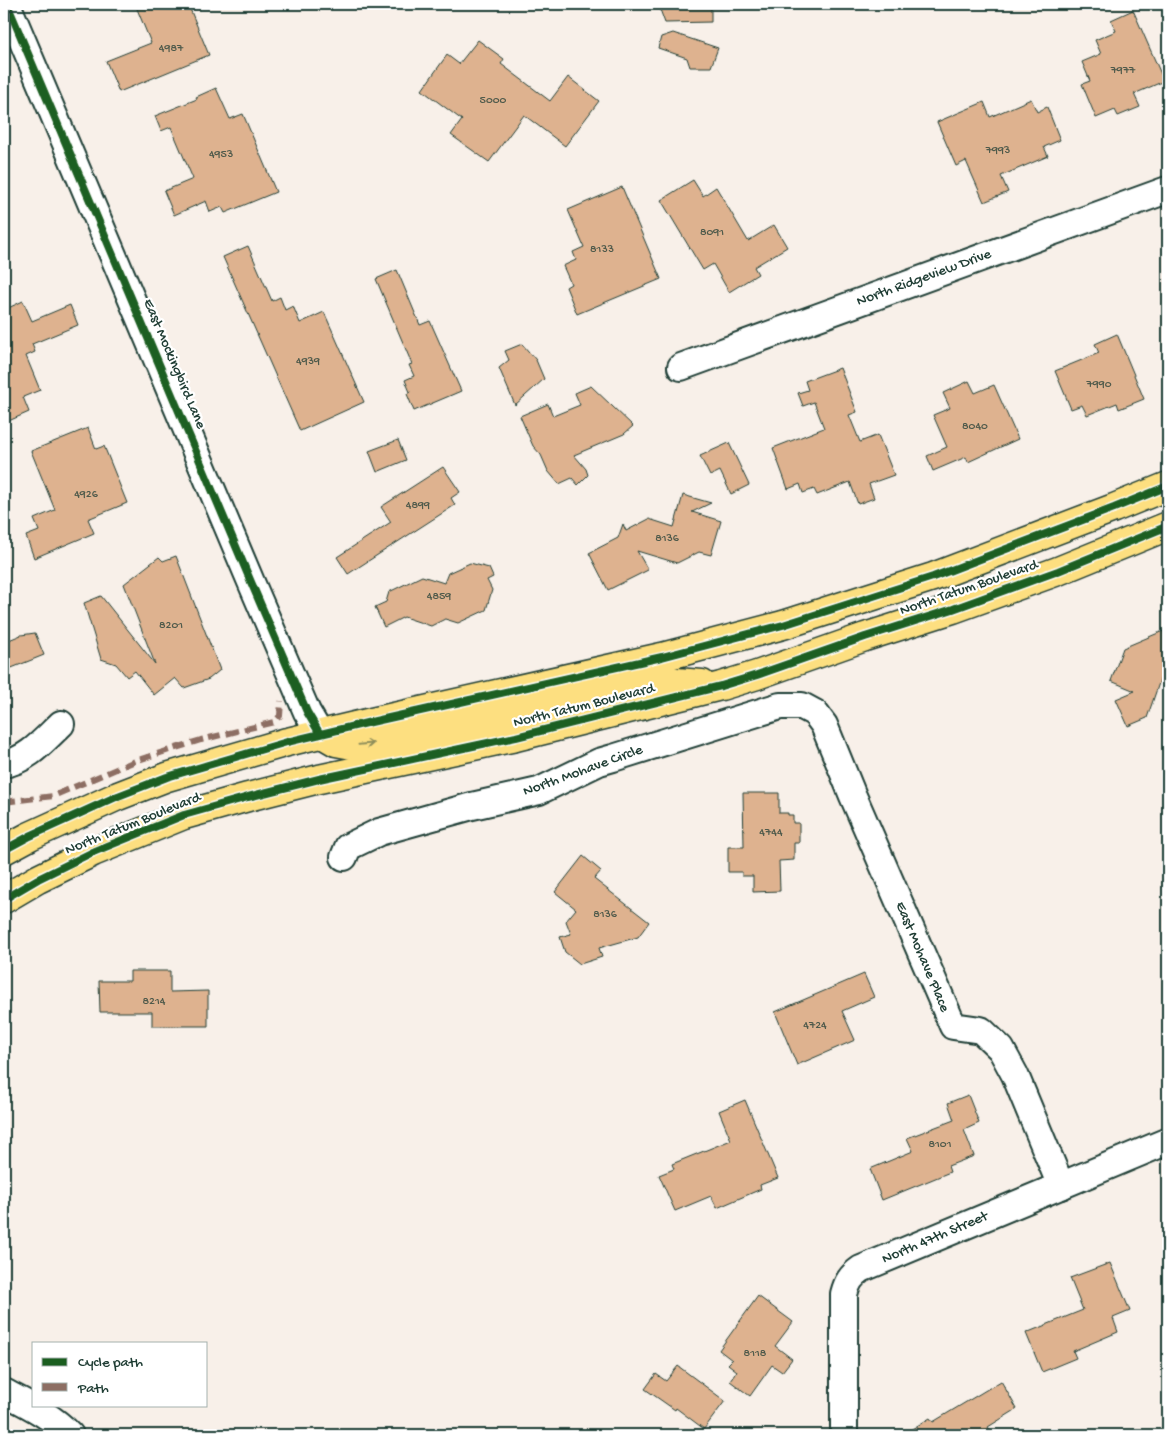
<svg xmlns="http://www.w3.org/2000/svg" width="1172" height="1439" font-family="'Gochi Hand',sans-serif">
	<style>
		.building { fill: #deb28f; stroke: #1f3d34 }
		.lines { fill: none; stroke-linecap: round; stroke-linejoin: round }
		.minor-casing { stroke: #1f3d34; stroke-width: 30 }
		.major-casing { stroke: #1f3d34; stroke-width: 31 }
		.minor { stroke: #fff; stroke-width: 26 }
		.major { stroke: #fddf80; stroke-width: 28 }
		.quiet { stroke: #8d6e63; stroke-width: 6; stroke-dasharray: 12 6; stroke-linecap: butt }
		.cycleway-casing { stroke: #fff; stroke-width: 11 }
		.cycleway { stroke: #1b5e20; stroke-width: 8 }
		.oneway { stroke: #8e8e5a }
		.labels { text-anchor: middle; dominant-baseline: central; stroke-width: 4.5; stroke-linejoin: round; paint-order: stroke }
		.number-label { font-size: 12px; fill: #4f5a4b }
		.street-label { font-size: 15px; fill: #1f3d34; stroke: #fff }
	</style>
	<rect width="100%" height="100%" fill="#f8f0e9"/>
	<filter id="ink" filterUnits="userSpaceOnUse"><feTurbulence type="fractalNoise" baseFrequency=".02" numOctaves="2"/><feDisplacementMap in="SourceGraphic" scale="10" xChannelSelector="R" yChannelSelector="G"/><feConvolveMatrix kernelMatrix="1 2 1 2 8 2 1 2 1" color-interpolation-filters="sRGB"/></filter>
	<g filter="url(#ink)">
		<!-- building -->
		<g class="building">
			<path d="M 135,4 L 188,4 L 209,55 L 119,92 L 106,61 L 151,43 Z"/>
			<path d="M 658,4 L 711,4 L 711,22 L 665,23 Z"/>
			<path d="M 1133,10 L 1164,81 L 1134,94 L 1140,107 L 1118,116 L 1115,110 L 1096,118 L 1082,84 L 1090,81 L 1082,62 L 1101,54 L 1095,40 L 1116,31 L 1111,20 Z"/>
			<path d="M 673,33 L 718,48 L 711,67 L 690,67 L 687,58 L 658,48 L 661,37 Z"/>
			<path d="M 478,40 L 504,59 L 501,64 L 550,101 L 568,77 L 599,101 L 565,146 L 524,115 L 489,162 L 451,135 L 462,120 L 422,90 L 447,55 L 459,64 Z"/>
			<path d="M 216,88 L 230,119 L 243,114 L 276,192 L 225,213 L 222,207 L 210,212 L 206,201 L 174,215 L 164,191 L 193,179 L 171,127 L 161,131 L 155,116 L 197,99 L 196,97 Z"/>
			<path d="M 1031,99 L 1037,112 L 1047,107 L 1060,140 L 1044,147 L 1048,156 L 1001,176 L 1008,192 L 984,202 L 966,161 L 956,166 L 937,122 L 984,102 L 990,117 Z"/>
			<path d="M 693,180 L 703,196 L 716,187 L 748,241 L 774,225 L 787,247 L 754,267 L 758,274 L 729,292 L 713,264 L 703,270 L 661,200 Z"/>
			<path d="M 622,187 L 661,279 L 577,314 L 566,287 L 571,284 L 563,266 L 576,260 L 573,252 L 584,247 L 568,210 Z"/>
			<path d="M 248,246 L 272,301 L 280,297 L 285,310 L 293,306 L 300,323 L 324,312 L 364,402 L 300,431 L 223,257 Z"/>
			<path d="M 397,270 L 420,325 L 430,321 L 461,391 L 414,411 L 407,394 L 410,392 L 405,380 L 414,376 L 409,365 L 412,364 L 376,279 Z"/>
			<path d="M 23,301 L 32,321 L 70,305 L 78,325 L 32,344 L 35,352 L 26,356 L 40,390 L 23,397 L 29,412 L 4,423 L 4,310 Z"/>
			<path d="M 1117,334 L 1144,399 L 1119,409 L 1117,403 L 1087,415 L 1082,405 L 1071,409 L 1055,371 L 1099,353 L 1095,344 Z"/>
			<path d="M 522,344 L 536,360 L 544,379 L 515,405 L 499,368 L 509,360 L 505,351 Z"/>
			<path d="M 840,368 L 857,412 L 849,415 L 860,442 L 878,435 L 894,475 L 869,484 L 874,498 L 858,504 L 850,482 L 817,495 L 814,489 L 803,493 L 800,484 L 788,489 L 773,448 L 824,428 L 814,402 L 803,406 L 798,393 L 808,390 L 805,381 Z"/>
			<path d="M 969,381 L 975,393 L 994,385 L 1018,439 L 968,462 L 966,457 L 933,471 L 927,456 L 947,447 L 933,415 L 950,408 L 943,393 Z"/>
			<path d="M 591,386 L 633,426 L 624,434 L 574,455 L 586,469 L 588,475 L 578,485 L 572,478 L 559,484 L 548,471 L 541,455 L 533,446 L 520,416 L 548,404 L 553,416 L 580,405 L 575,393 Z"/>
			<path d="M 88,428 L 96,449 L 104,446 L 127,503 L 88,519 L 94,533 L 34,558 L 26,536 L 39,531 L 34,519 L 55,510 L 31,451 Z"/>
			<path d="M 398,440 L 406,460 L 377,472 L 369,451 Z"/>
			<path d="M 729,443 L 749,485 L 731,494 L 720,471 L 710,476 L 700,456 Z"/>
			<path d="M 443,467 L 460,492 L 451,498 L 455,505 L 348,574 L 337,557 L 391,522 L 381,507 Z"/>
			<path d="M 683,495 L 711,503 L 692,512 L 721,521 L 711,555 L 699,552 L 677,563 L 637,551 L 648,570 L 608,590 L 589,553 L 618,538 L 623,524 L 626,531 L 649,519 L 674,527 Z"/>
			<path d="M 176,556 L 220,670 L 209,679 L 184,688 L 175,678 L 154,695 L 135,671 L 127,677 L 116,664 L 101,659 L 84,603 L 101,596 L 155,664 L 124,584 L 159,557 L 163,561 Z"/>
			<path d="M 470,563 L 489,568 L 493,577 L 487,580 L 492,590 L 486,610 L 458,623 L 445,619 L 431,626 L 404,617 L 384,627 L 375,607 L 386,602 L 389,592 L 422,576 L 444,583 L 448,573 Z"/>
			<path d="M 1163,631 L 1168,642 L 1168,680 L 1161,677 L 1147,718 L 1128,726 L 1116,699 L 1135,691 L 1111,681 L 1123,648 Z"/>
			<path d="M 35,633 L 44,655 L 4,671 L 4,642 L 21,635 Z"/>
			<path d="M 743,793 L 779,793 L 779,813 L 788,813 L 788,815 L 793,815 L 793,823 L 799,823 L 799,843 L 794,843 L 794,860 L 779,861 L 780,891 L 753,892 L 753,876 L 742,876 L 742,872 L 728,872 L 728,847 L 744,847 Z"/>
			<path d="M 583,856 L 601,871 L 594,879 L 649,922 L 638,937 L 599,948 L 602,957 L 580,964 L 565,952 L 560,937 L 571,934 L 566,921 L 576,909 L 555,892 Z"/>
			<path d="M 130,971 L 170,971 L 170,992 L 208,991 L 208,1026 L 152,1026 L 152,1012 L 100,1012 L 99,981 L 130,981 Z"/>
			<path d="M 864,974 L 874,997 L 842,1011 L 855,1040 L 797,1065 L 775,1012 Z"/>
			<path d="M 968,1095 L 979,1123 L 964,1130 L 974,1156 L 948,1166 L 950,1172 L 882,1200 L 870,1169 L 913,1151 L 907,1138 L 954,1120 L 948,1103 Z"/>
			<path d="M 745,1100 L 778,1178 L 760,1185 L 761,1189 L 717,1208 L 711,1196 L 675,1211 L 659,1175 L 674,1169 L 672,1164 L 731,1140 L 719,1111 Z"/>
			<path d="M 1110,1263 L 1130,1311 L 1113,1318 L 1118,1332 L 1073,1351 L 1076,1358 L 1042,1372 L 1026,1333 L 1083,1310 L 1070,1278 Z"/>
			<path d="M 758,1296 L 793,1322 L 775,1346 L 792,1359 L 782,1372 L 772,1365 L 750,1396 L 730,1381 L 737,1371 L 728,1364 L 732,1360 L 719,1350 Z"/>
			<path d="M 678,1366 L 725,1401 L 704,1429 L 676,1408 L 675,1410 L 645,1389 L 656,1374 L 666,1381 Z"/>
			<path d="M 1001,1381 L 1017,1409 L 988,1427 L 993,1435 L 902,1435 L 930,1418 L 933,1422 Z"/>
		</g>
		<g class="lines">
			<defs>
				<g id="minor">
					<path d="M 7,4 L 251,582 L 307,712 L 320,734"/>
					<path d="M 681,367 L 1167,190"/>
					<path d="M 4,764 C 28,760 44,740 61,724"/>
					<path d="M 344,857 L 348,847 L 379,832 L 472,806 L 539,791 L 599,762 L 613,758 L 780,706 L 802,706 L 815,713 L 824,725 L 853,796 L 953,1026 L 981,1030 L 1001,1049 L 1015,1075 L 1061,1186"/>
					<path d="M 4,1392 C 27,1404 52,1416 70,1435"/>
					<path d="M 844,1435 L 844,1294 C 847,1282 851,1276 861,1269 L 1168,1141"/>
				</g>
				<g id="major">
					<path d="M 324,735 L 336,742 L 352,745 L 369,744 L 421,736 L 663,681 L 702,684"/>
					<path d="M 4,850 L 30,836 L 118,796 L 167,777 L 287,742 L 371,722 L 662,657 L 783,625 L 933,577 L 1114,508 L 1168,486"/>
					<path d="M 4,899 L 38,879 L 93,852 L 184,815 L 248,797 L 319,779 L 516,737 L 721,686 L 757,675 L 865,637 L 953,609 L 1058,571 L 1168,526"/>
				</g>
			</defs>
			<!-- minor casing -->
			<use href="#minor" class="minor-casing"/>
			<!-- major casing -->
			<use href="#major" class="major-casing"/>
			<!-- minor -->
			<use href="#minor" class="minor"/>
			<!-- major -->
			<use href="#major" class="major"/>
			<!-- quiet -->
			<path class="quiet" d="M 4,802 L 53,796 L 135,761 L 201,740 L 274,722 L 280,716 L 281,701"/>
			<defs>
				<g id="cycleway">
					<path d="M 7,4 L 251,582 L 307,712 L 320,734"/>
					<path d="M 4,850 L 30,836 L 118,796 L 167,777 L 287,742 L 371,722 L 662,657 L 783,625 L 933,577 L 1114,508 L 1168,486"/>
					<path d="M 4,899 L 38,879 L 93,852 L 184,815 L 248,797 L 319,779 L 516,737 L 721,686 L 757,675 L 865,637 L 953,609 L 1058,571 L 1168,526"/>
				</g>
			</defs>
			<!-- cycleway casing -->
			<use href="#cycleway" class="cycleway-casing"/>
			<!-- cycleway -->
			<use href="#cycleway" class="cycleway"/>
		</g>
		<!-- one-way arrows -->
		<defs><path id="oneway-shaft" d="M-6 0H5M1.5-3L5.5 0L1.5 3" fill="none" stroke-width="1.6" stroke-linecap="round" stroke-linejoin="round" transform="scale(1.25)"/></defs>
		<use class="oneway" href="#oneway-shaft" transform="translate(366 744) rotate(-5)"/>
	</g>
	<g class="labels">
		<!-- number labels -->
		<g class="number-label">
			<text x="171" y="49">4987</text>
			<text x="1123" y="71">7977</text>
			<text x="493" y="101">5000</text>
			<text x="998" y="151">7993</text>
			<text x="221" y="155">4953</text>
			<text x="712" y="233">8091</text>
			<text x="602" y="250">8133</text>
			<text x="308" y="362">4939</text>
			<text x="1099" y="385">7990</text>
			<text x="975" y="427">8040</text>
			<text x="86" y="495">4926</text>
			<text x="418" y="506">4899</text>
			<text x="667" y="539">8136</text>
			<text x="439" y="597">4859</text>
			<text x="171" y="626">8201</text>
			<text x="771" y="833">4744</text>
			<text x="605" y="915">8136</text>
			<text x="154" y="1002">8214</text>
			<text x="815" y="1026">4724</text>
			<text x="940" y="1145">8101</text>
			<text x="755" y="1354">8118</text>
		</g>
		<!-- street labels -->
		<g class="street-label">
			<text transform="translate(924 278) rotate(-20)">North Ridgeview Drive</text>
			<text transform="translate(174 364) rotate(67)">East Mockingbird Lane</text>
			<text transform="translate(969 588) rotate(-19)">North Tatum Boulevard</text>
			<text transform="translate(584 706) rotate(-14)">North Tatum Boulevard</text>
			<text transform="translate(583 771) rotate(-20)">North Mohave Circle</text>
			<text transform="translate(133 824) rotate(-22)">North Tatum Boulevard</text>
			<text transform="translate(922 957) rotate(67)">East Mohave Place</text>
			<text transform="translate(935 1238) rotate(-23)">North 47th Street</text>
		</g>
	</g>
	<!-- margin -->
	<rect width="1172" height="1439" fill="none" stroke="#fff" stroke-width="20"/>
	<rect x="10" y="10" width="1152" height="1419" fill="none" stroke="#1f3d34" stroke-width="2" filter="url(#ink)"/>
	<!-- legend -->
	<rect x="32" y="1342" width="175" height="65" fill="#ffffff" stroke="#a5b1ae"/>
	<rect x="42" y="1358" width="25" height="8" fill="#1b5e20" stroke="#a5b1ae"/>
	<text x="78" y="1366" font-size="15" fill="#1f3d34">Cycle path</text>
	<rect x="42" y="1383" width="25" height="8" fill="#8d6e63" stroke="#a5b1ae"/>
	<text x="78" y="1392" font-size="15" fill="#1f3d34">Path</text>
</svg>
